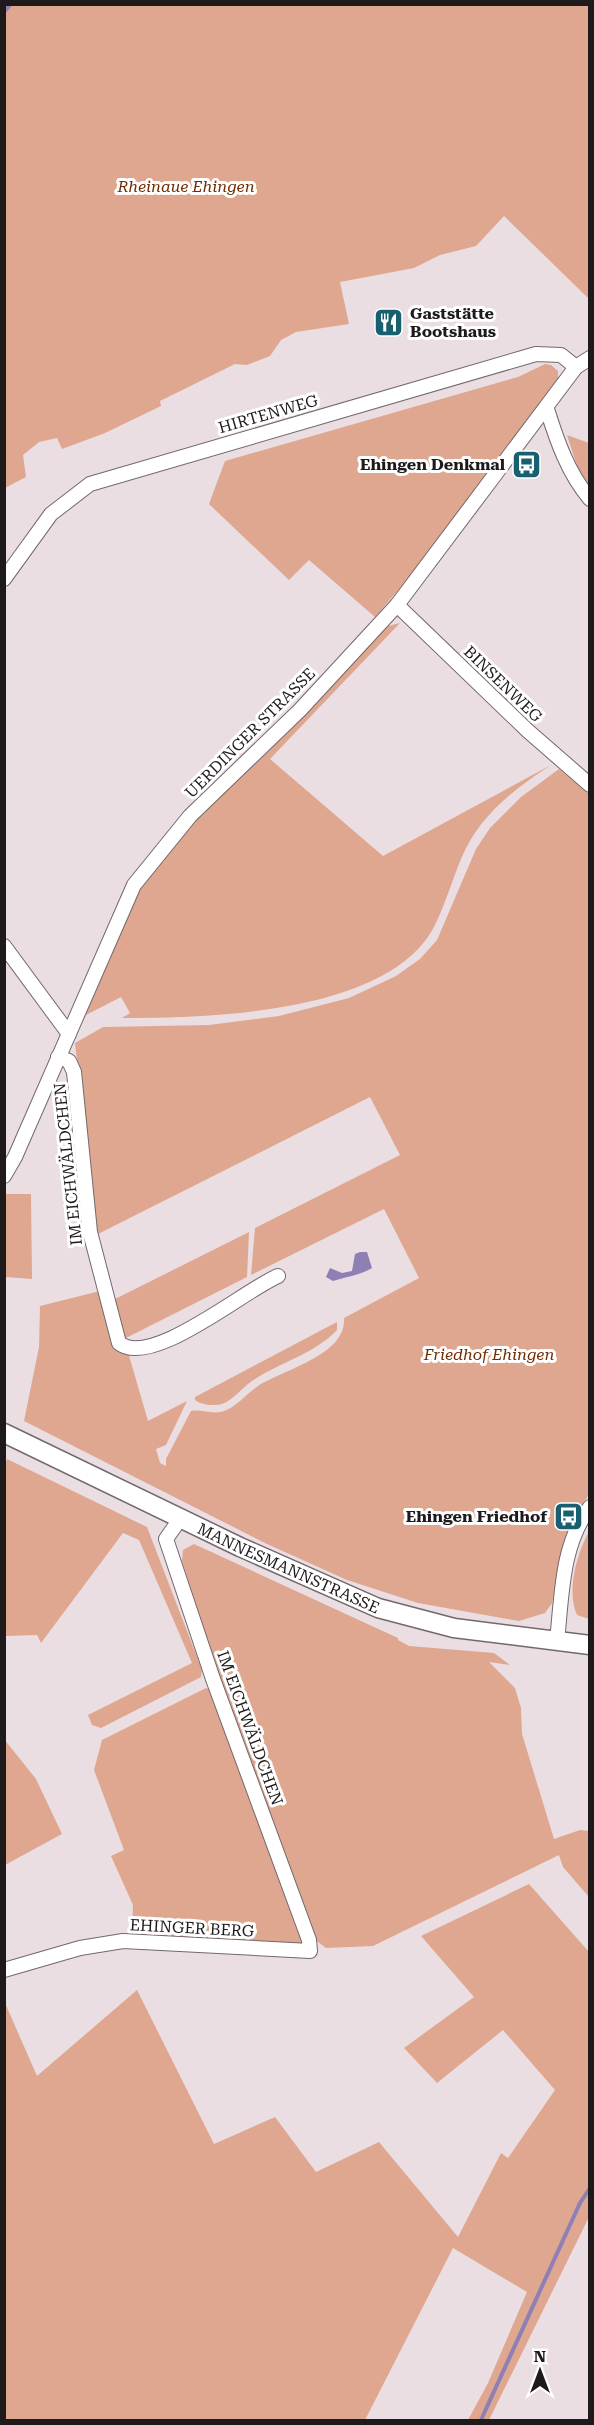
<svg xmlns="http://www.w3.org/2000/svg" width="594" height="2425" font-family="'Roboto Serif',serif">
	<style>
		.green { fill: #dfa78f }
		.water { fill: #8e7fb4 }
		.lines { fill: none; stroke-linecap: round; stroke-linejoin: round }
		.stream { stroke: #8e7fb4; stroke-width: 4 }
		.minor-casing { stroke: #72686c; stroke-width: 16 }
		.secondary-casing { stroke: #72686c; stroke-width: 21 }
		.minor { stroke: #fff; stroke-width: 14 }
		.secondary { stroke: #fff; stroke-width: 18 }
		.labels { text-anchor: middle; dominant-baseline: central; stroke-width: 6; stroke-linejoin: round; paint-order: stroke }
		.park-label { font-size: 16px; font-style: italic; fill: #712b00; stroke: #fff }
		.poi-label { font-size: 16px; font-weight: bold; fill: #1e1a1c; stroke: #fff; text-anchor: end }
		.street-label { font-size: 16px; fill: #1e1a1c; stroke: #fff }
	</style>
	<rect width="100%" height="100%" fill="#eadee3"/>
	<!-- green -->
	<g class="green">
		<path d="M 4,5 L 589,5 L 589,299 L 504,216 L 476,246 L 440,255 L 414,268 L 340,282 L 349,324 L 296,332 L 281,340 L 270,356 L 247,365 L 235,364 L 160,401 L 161,406 L 105,433 L 62,449 L 57,438 L 39,442 L 23,455 L 26,477 L 5,488 Z"/>
		<path d="M 545,364 L 551,365 L 558,371 L 558,381 L 419,566 L 375,617 L 309,560 L 289,580 L 209,504 L 225,461 L 518,377 Z"/>
		<path d="M 567,435 L 589,443 L 589,487 L 577,466 Z"/>
		<path d="M 400,623 L 270,759 L 383,856 L 551,765 C 513,790 479,816 461,859 C 452,881 445,905 434,927 C 388,1014 208,1018 122,1018 L 130,1013 L 121,997 L 86,1015 L 82,1023 L 81,1021 L 128,903 L 167,850 L 388,626 Z"/>
		<path d="M 559,769 L 590,795 L 590,1493 L 577,1512 L 565,1539 L 552,1603 L 545,1613 L 519,1621 L 418,1603 L 347,1580 L 267,1544 L 24,1421 L 39,1347 L 40,1306 L 100,1291 L 118,1352 L 128,1352 L 148,1421 L 187,1401 L 166,1445 L 156,1449 L 160,1463 L 166,1466 L 166,1459 L 191,1411 C 202,1409 213,1415 224,1411 C 236,1407 246,1394 258,1386 C 282,1370 347,1355 344,1318 L 419,1278 L 384,1209 L 251,1275 L 255,1228 L 400,1155 L 370,1097 L 96,1235 L 75,1043 L 103,1027 L 209,1025 L 279,1016 L 349,998 L 396,976 L 420,959 L 437,940 L 476,849 L 490,828 L 521,797 Z"/>
		<path d="M 5,1194 L 31,1194 L 32,1279 L 5,1277 Z"/>
		<path d="M 249,1232 L 247,1277 L 124,1339 L 113,1300 Z"/>
		<path d="M 337,1322 L 337,1330 C 313,1355 280,1362 252,1381 C 242,1388 233,1400 222,1404 C 214,1406 201,1405 195,1400 L 195,1397 Z"/>
		<path d="M 7,1459 L 147,1527 L 202,1670 L 201,1677 L 101,1728 L 92,1725 L 88,1715 L 192,1663 L 139,1540 L 123,1533 L 41,1643 L 37,1635 L 5,1636 L 4,1469 Z"/>
		<path d="M 589,1531 L 589,1619 L 577,1615 C 566,1590 577,1554 589,1531 Z"/>
		<path d="M 194,1544 L 398,1638 L 398,1640 L 409,1646 L 494,1653 L 510,1665 L 489,1662 L 515,1688 L 521,1708 L 522,1734 L 554,1839 L 580,1830 L 589,1831 L 589,1897 L 563,1867 L 559,1855 L 373,1946 L 326,1948 L 314,1939 L 216,1668 L 182,1561 L 183,1550 Z"/>
		<path d="M 206,1688 L 210,1689 L 304,1940 L 301,1947 L 132,1934 L 133,1905 L 111,1856 L 124,1850 L 94,1770 L 102,1740 Z"/>
		<path d="M 4,1739 L 36,1779 L 62,1834 L 5,1865 Z"/>
		<path d="M 529,1884 L 589,1952 L 589,2217 L 489,2420 L 468,2420 L 488,2383 L 527,2292 L 453,2248 L 365,2420 L 5,2420 L 5,2003 L 37,2076 L 137,1990 L 214,2144 L 275,2117 L 316,2172 L 379,2142 L 458,2237 L 501,2153 L 508,2158 L 555,2090 L 503,2030 L 437,2083 L 404,2048 L 474,1997 L 421,1936 Z"/>
	</g>
	<!-- water -->
	<path class="water" d="M 360,1252 L 367,1252 L 372,1268 C 360,1275 346,1277 333,1281 L 326,1277 L 330,1268 L 342,1273 L 352,1271 L 355,1254 Z"/>
	<g class="lines">
		<!-- stream -->
		<g class="stream">
			<path d="M 4,12 L 11,4"/>
			<path d="M 481,2420 L 580,2203 L 590,2188"/>
		</g>
		<defs>
			<g id="minor">
				<path d="M 547,409 C 557,441 568,473 590,499"/>
				<path d="M 4,579 L 51,514 L 90,484 L 536,354 L 561,355 L 576,367"/>
				<path d="M 397,605 L 528,731 L 590,785"/>
				<path d="M 4,946 L 69,1034"/>
				<path d="M 58,1057 L 69,1061 L 74,1072 L 90,1232 L 119,1343 C 151,1369 246,1289 278,1276"/>
				<path d="M 4,1176 L 15,1157 L 134,885 L 190,816 L 300,710 L 397,605 L 576,367 L 590,358"/>
				<path d="M 557,1641 C 562,1596 561,1545 590,1507"/>
				<path d="M 4,1970 L 80,1948 L 123,1941 L 310,1951 L 309,1940 L 213,1679 L 166,1539 L 180,1519"/>
			</g>
			<g id="secondary">
				<path id="s1" d="M 4,1433 L 240,1547 L 378,1608 L 454,1628 L 590,1645"/>
			</g>
		</defs>
		<!-- minor casing -->
		<use href="#minor" class="minor-casing"/>
		<!-- secondary casing -->
		<use href="#secondary" class="secondary-casing"/>
		<!-- minor -->
		<use href="#minor" class="minor"/>
		<!-- secondary -->
		<use href="#secondary" class="secondary"/>
	</g>
	<!-- icons -->
	<defs>
		<symbol id="restaurant-square" viewBox="-11 -11 22 22"><rect x="-9" y="-9" width="18" height="18" rx="4" fill="#186070" stroke="#fff"/><path d="M-5-6h1v4h1v-4h1v4h1v-4h1v5L-1.5 .5V6h-2V.5L-5-1ZM5-6V6H3V1.5H1.5Q1.5-4 5-6Z" fill="#fff"/></symbol>
		<symbol id="bus-square" viewBox="-11 -11 22 22"><rect x="-9" y="-9" width="18" height="18" rx="4" fill="#186070" stroke="#fff"/><path d="M-5-6H5V4H4V6H2V4H-2V6H-4V4H-5ZM-3.5-4V0h7V-4ZM-3.5 1.2v1.5H-2V1.2ZM2 1.2v1.5H3.5V1.2Z" fill="#fff"/></symbol>
	</defs>
	<g fill-rule="evenodd">
		<use href="#restaurant-square" x="372" y="306" width="33" height="33"/>
		<use href="#bus-square" x="510" y="448" width="33" height="33"/>
		<use href="#bus-square" x="552" y="1500" width="33" height="33"/>
	</g>
	<g class="labels">
		<!-- park labels -->
		<g class="park-label">
			<text x="186" y="186">Rheinaue Ehingen</text>
			<text x="489" y="1354">Friedhof Ehingen</text>
		</g>
		<!-- poi labels -->
		<g class="poi-label">
			<text x="410" y="313" text-anchor="start">Gaststätte<tspan x="410" dy="18">Bootshaus</tspan></text>
			<text x="505" y="464">Ehingen Denkmal</text>
			<text x="547" y="1516">Ehingen Friedhof</text>
		</g>
		<!-- street labels -->
		<g class="street-label">
			<text transform="translate(268 414) rotate(-16)">HIRTENWEG</text>
			<text transform="translate(503 684) rotate(44)">BINSENWEG</text>
			<text transform="translate(250 733) rotate(-45)">UERDINGER STRASSE</text>
			<text transform="translate(68 1164) rotate(-96)">IM EICHWÄLDCHEN</text>
			<text stroke="none"><textPath href="#s1" startOffset="315">MANNESMANNSTRASSE</textPath></text>
			<text transform="translate(250 1728) rotate(70)">IM EICHWÄLDCHEN</text>
			<text transform="translate(192 1928) rotate(3)">EHINGER BERG</text>
		</g>
	</g>
	<!-- border -->
	<rect width="594" height="2425" fill="none" stroke="#1e1a1c" stroke-width="12"/>
	<!-- north arrow -->
	<g transform="translate(540 2371)" stroke="#ffffff" stroke-width="4.5" paint-order="stroke">
	<path d="M0-4.5L10 22L0 15L-10 22Z" fill="#1e1a1c"/>
	<text y="-9" font-size="16" font-weight="bold" text-anchor="middle" fill="#1e1a1c">N</text>
	</g>
</svg>
